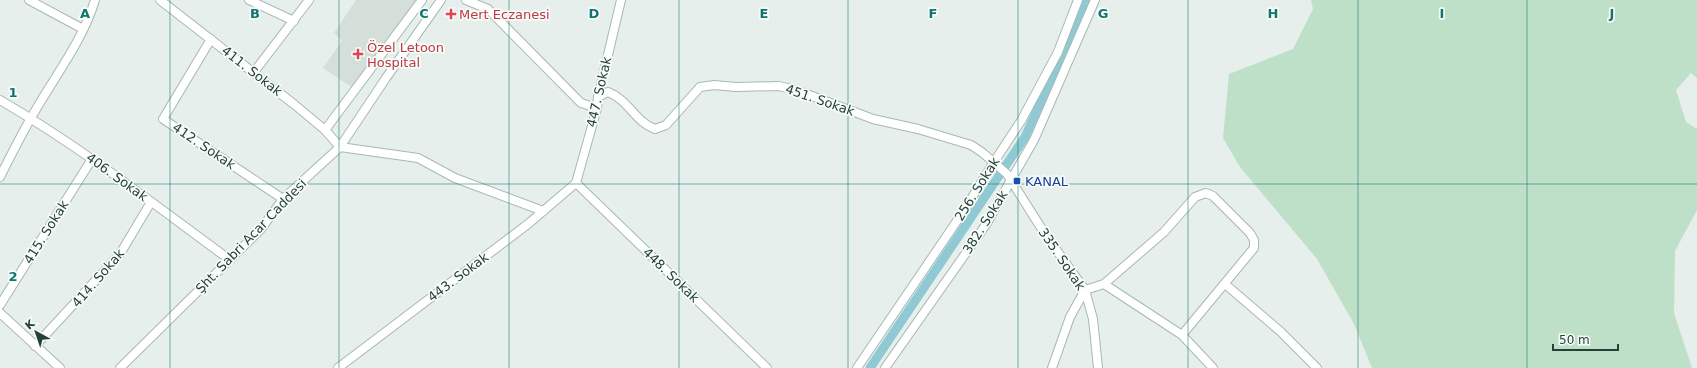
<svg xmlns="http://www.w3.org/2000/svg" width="1697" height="368" font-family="'DejaVu Sans',sans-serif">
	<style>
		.built { fill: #d4dfda }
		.green { fill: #bfe0c8 }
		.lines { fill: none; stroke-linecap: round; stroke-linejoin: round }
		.canal { stroke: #8ec9d4; stroke-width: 9 }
		.minor-casing { stroke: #a8b8b2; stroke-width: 10 }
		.minor { stroke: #fff; stroke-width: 8 }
		.grid { fill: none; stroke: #0f766e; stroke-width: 1; stroke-opacity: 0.55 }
		.health-dot { fill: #e0444e; stroke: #f7fbf9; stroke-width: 1.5 }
		.transit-dot { fill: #1a4fb4; stroke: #f7fbf9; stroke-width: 1.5 }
		.labels { text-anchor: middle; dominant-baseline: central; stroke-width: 3.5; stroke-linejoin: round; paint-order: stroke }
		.health-label { font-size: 13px; fill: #be3a42; stroke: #f7fbf9; text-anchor: start }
		.street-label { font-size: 13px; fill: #24423a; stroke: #f7fbf9 }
		.transit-label { font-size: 13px; fill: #164399; stroke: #f7fbf9; text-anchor: start }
		.grid-label { font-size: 13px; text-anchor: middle; font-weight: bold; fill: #0f766e; stroke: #f7fbf9; stroke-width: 3.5; stroke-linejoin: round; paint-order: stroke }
	</style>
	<rect width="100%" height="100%" fill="#e6efeb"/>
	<!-- built -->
	<path class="built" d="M 356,0 L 422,0 L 356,90 L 323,68 L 342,41 L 334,33 Z"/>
	<!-- green -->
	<path class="green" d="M 1311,0 L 1697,0 L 1697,78 L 1691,73 L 1676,90 L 1686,122 L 1697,129 L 1697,210 L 1675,251 L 1674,313 L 1692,368 L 1372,368 L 1354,324 L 1317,259 L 1240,167 L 1223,138 L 1229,74 L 1293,49 L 1313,9 Z"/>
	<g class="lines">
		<!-- canal -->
		<path class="canal" d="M 870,368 L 1025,137 L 1086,0"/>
		<defs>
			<g id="minor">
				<path d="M 29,0 L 83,29"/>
				<path d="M 160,0 L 295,105 L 325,130 L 340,147 L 418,158 L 455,178 L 543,211"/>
				<path d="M 249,0 L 294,21"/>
				<path d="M 466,0 L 488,9 L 581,103 L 597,108"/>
				<path d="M 211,39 L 163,119 L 283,199"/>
				<path d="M 254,72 L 309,0"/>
				<path d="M 598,97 L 608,92 C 629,100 635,122 655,129 L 666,125 L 700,87 L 714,85 L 736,87 L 779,86 L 796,90 L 873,119 L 918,129 L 971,145 L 983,153 L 1007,174 L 1045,234 L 1085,290 L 1093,319 L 1098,368"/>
				<path d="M 0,100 C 81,147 155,205 230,260"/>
				<path d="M 325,130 L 422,0"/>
				<path d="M 0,177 C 10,157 20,137 31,118 C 52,80 83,41 95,0"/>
				<path d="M 576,183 L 767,368"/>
				<path d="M 576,183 L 597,108 L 598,97 L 621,0"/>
				<path d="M 1104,284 L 1182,335 L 1213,368"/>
				<path d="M 1225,284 L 1281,332 L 1317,368"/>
				<path d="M 0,305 L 92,159"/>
				<path d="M 0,313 L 60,368"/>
				<path d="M 35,346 L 120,254 L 151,202"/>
				<path d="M 120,368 L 261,229 L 283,199 L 340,147 L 386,78 L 441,0"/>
				<path d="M 338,368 L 528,224 L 576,183"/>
				<path d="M 857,368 L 963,212 L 994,162 L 1021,121 L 1058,52 L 1078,0"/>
				<path d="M 885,368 L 987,223 L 1011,180 L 1034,140 L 1095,0"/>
				<path d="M 1052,368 L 1070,317 L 1085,290 L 1104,284 L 1164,232 L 1195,197 L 1206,193 L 1213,196 L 1250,233 L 1254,240 L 1254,248 L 1182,335"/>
			</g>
		</defs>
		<!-- minor casing -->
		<use href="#minor" class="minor-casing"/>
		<!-- minor -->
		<use href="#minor" class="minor"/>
	</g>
	<!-- grid -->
	<path class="grid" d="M 170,0 L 170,368M 339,0 L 339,368M 509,0 L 509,368M 679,0 L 679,368M 848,0 L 848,368M 1018,0 L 1018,368M 1188,0 L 1188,368M 1358,0 L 1358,368M 1527,0 L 1527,368M 0,184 L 1697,184"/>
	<!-- markers -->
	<g class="health-dot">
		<path d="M449 8h4v4h4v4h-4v4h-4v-4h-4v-4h4z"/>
		<path d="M356 48h4v4h4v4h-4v4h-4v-4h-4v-4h4z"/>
	</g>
	<rect class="transit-dot" x="1013" y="177" width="8" height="8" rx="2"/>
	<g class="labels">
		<!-- health labels -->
		<g class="health-label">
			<text x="459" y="14">Mert Eczanesi</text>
			<text x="367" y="47">Özel Letoon<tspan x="367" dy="15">Hospital</tspan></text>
		</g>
		<!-- street labels -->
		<g class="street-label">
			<text transform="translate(252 71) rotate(38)">411. Sokak</text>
			<text transform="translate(599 92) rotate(-77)">447. Sokak</text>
			<text transform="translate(820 100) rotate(19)">451. Sokak</text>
			<text transform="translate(204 146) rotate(34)">412. Sokak</text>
			<text transform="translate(117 177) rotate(36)">406. Sokak</text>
			<text transform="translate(977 189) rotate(-58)">256. Sokak</text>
			<text transform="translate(985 222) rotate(-58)">382. Sokak</text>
			<text transform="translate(46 232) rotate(-58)">415. Sokak</text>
			<text transform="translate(251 236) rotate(-46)">Şht. Sabri Acar Caddesi</text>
			<text transform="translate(1062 259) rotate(56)">335. Sokak</text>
			<text transform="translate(671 275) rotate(44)">448. Sokak</text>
			<text transform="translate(458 277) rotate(-37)">443. Sokak</text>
			<text transform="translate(98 278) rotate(-49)">414. Sokak</text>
		</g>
		<!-- transit labels -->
		<g class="transit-label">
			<text x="1025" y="181">KANAL</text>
		</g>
	</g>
	<g class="grid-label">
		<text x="85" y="18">A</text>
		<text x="255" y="18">B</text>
		<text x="424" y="18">C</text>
		<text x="594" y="18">D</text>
		<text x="764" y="18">E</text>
		<text x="933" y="18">F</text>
		<text x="1103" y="18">G</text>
		<text x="1273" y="18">H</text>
		<text x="1442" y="18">I</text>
		<text x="1612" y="18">J</text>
		<text x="13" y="97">1</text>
		<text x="13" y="281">2</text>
	</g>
	<!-- north arrow -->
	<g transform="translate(36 332) rotate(320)" stroke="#f7fbf9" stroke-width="3" paint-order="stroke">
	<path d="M0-3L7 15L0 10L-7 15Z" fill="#24423a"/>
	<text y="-6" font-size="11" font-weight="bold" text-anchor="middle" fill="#24423a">K</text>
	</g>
	<!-- scale -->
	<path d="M1553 344v6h65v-6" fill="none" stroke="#24423a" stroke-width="2"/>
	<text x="1559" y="344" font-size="12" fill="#24423a" stroke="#f7fbf9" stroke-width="3" paint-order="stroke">50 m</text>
</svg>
